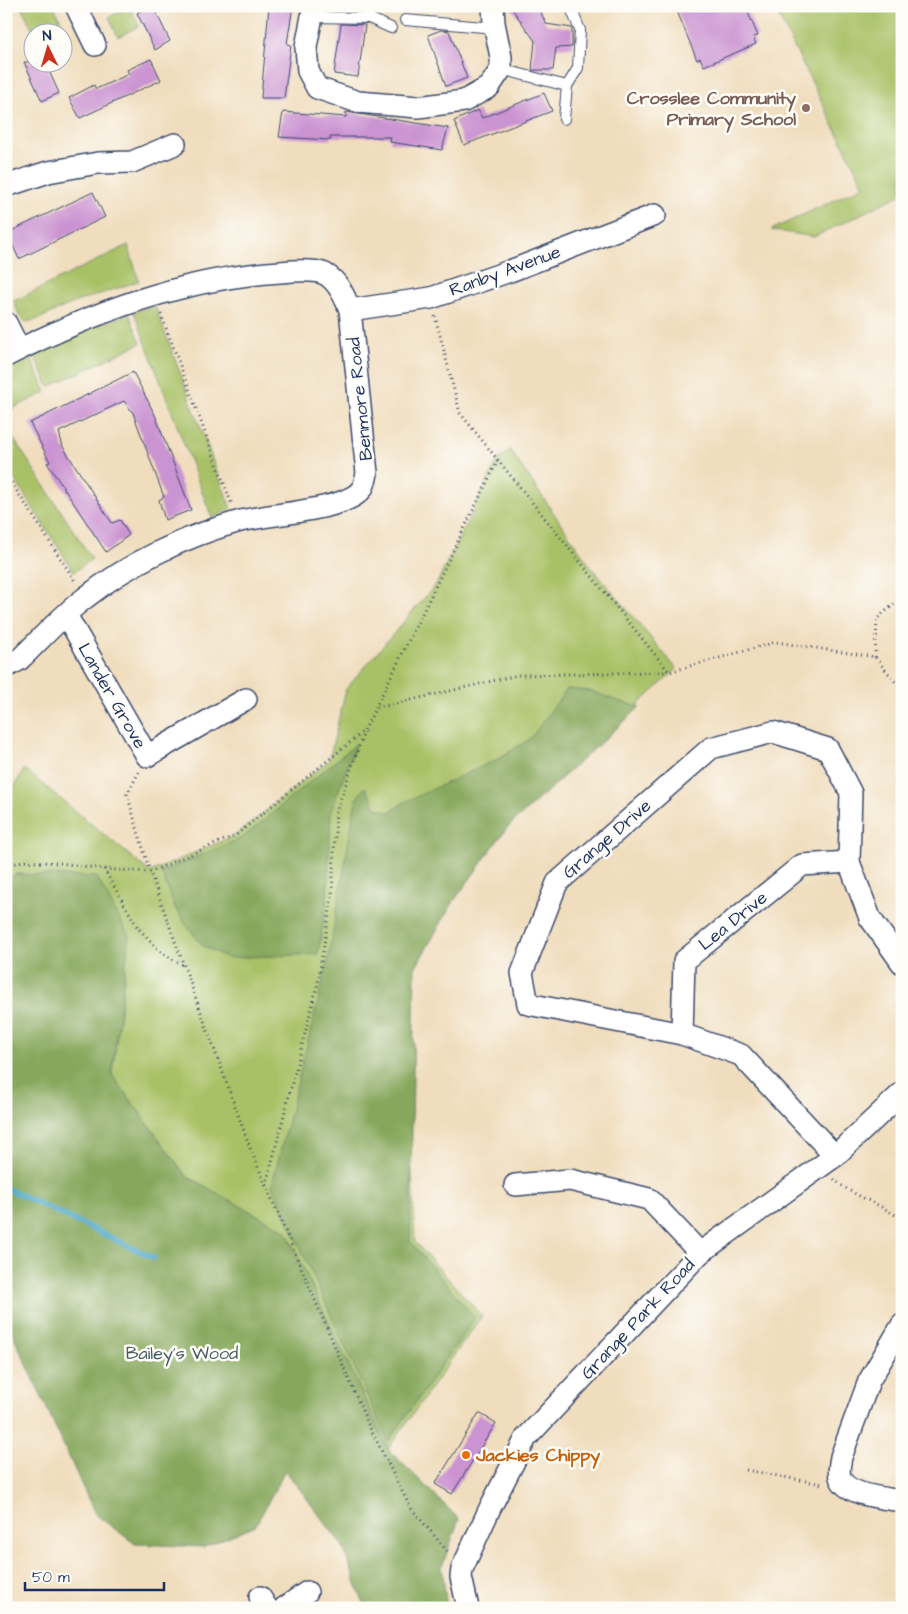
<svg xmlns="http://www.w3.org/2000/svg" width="908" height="1614" font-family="'Architects Daughter',sans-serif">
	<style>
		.green { fill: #a9c166; stroke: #627862 }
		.forest { fill: #86a75b; stroke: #506b5c }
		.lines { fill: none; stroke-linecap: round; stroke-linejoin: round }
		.stream { stroke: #4da9cb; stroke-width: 5.5 }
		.building { fill: #ca93d2 }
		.service-casing { stroke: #3b496c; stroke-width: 12 }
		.minor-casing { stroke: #3b496c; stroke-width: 24 }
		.path { stroke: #3b496c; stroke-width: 3; stroke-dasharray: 1 4; stroke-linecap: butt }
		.service { stroke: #fff; stroke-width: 10 }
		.minor { stroke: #fff; stroke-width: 21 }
		.education-dot { fill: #8d6e63; stroke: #fdfcf7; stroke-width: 2 }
		.food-dot { fill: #e8710a; stroke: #fdfcf7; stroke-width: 2 }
		.labels { text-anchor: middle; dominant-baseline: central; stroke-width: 5; stroke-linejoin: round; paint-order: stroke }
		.education-label { font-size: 18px; font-weight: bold; fill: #785e54; stroke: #fdfcf7; text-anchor: end }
		.street-label { font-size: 18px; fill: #1b2f5e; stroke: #fdfcf7 }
		.park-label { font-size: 18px; fill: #465b60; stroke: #fdfcf7 }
		.food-label { font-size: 18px; font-weight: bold; fill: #c56008; stroke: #fdfcf7; text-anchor: start }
	</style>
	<rect width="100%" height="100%" fill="#fdfcf7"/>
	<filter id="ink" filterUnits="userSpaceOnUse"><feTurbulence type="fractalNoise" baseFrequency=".02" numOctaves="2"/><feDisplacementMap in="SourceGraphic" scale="10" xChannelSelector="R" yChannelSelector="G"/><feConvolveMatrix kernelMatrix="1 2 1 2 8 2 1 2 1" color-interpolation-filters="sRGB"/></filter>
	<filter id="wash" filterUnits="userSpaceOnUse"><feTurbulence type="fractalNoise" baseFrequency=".0096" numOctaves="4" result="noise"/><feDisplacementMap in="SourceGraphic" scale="20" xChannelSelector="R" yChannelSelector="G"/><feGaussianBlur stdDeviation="1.12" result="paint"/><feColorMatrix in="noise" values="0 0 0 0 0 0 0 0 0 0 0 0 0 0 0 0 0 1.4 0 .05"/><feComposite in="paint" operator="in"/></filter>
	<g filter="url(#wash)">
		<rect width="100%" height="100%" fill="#f0ddbd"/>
		<!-- green -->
		<g class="green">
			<path d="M 25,6 L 54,6 L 67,34 L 63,36 L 62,32 L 34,32 L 22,8 Z"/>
			<path d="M 786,6 L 902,6 L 902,194 L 814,237 L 771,230 L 864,186 L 776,11 Z"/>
			<path d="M 130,7 L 139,26 L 118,37 L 109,17 Z"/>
			<path d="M 128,245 L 139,281 L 76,302 L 36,320 L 26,322 L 19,316 L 14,301 Z"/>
			<path d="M 155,306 L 231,509 L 212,518 L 134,312 Z"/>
			<path d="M 129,314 L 141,343 L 49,387 L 34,355 L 81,331 Z"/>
			<path d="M 30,356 L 46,392 L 6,412 L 6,368 Z"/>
			<path d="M 6,427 L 92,559 L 74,572 L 6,466 Z"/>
			<path d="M 510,450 L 591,567 L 677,669 L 503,829 L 426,935 L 404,987 L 415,1242 L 482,1316 L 388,1449 L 286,1231 L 186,1176 L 112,1075 L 129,936 L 16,874 L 6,881 L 6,802 L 24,769 L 150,872 L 236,835 L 329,760 L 346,689 L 437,583 L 498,460 Z"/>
		</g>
		<!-- forest -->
		<g class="forest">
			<path d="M 567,689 L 590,691 L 618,701 L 640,707 L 506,829 L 454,901 L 415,968 L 410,1241 L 475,1318 L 388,1442 L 272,1185 L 328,961 L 356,799 L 365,787 L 377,808 L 389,812 L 405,802 L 496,760 L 530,739 Z"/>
			<path d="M 356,744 L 331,811 L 327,900 L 318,954 L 227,958 L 203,946 L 189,929 L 174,906 L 161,872 L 242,838 Z"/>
			<path d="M 16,874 L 97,877 L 129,936 L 112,1075 L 186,1176 L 286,1231 L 388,1449 L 459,1519 L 442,1567 L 447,1608 L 365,1608 L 342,1545 L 285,1470 L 256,1525 L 204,1547 L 135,1544 L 95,1514 L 6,1319 L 6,881 Z"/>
		</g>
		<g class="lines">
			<!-- stream -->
			<path class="stream" d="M 6,1188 L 154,1258"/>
		</g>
		<g id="blocks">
			<!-- building -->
			<g class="building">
				<path d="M 148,6 L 153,6 L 170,41 L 155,50 L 137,13 Z"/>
				<path d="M 269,6 L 293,6 L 287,44 L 291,45 L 284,98 L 261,98 Z"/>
				<path d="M 510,6 L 538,6 L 546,24 L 572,28 L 572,47 L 556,48 L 553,70 L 532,70 L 535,41 Z"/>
				<path d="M 675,6 L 745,6 L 758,36 L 753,37 L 756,44 L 704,66 L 700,58 L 697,60 Z"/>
				<path d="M 341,24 L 365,25 L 358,77 L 334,74 Z"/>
				<path d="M 441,30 L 449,31 L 467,78 L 446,86 L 428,35 Z"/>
				<path d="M 151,59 L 161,80 L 80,118 L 69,98 L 94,85 L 96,89 L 129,74 L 127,70 Z"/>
				<path d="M 24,62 L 45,62 L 59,93 L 42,101 Z"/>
				<path d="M 544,93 L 552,111 L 464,145 L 454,121 L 478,110 L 482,118 Z"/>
				<path d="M 283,112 L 346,117 L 346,112 L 448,128 L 442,150 L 390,142 L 391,137 L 330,137 L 331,140 L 279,137 Z"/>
				<path d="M 93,192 L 105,217 L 19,259 L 7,233 Z"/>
				<path d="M 133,372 L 155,415 L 191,510 L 165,520 L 159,500 L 164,497 L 133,413 L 124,401 L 59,432 L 63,447 L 112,523 L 120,520 L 129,535 L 106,552 L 47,463 L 50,462 L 30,423 Z"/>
				<path d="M 479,1413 L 496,1423 L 452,1494 L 435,1484 Z"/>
			</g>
		</g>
	</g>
	<g filter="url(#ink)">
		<use href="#blocks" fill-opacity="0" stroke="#3b496c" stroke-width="1"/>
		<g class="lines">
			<defs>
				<g id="service">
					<path d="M 312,17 L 369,18 L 391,28"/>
					<path d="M 405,20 L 495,28"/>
					<path d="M 501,69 L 567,86 L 578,68 L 580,30 L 570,6"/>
					<path d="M 564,119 L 567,86"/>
				</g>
				<g id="minor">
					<path d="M 76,6 L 95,45"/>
					<path d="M 314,6 L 306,47 L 308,71 L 317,88 L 358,102 L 418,107 L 464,101 L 489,87 L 501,69 L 501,57 L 494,23 L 493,6"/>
					<path d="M 6,186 L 48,172 L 98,163 L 132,162 L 175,144"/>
					<path d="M 350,310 L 431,298 L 510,271 L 655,215"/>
					<path d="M 6,323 L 19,349"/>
					<path d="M 6,356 C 92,313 183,278 280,272 C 291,271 315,269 325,274 C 338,281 345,297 350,310 L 367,473 C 366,479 365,485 361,490 C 345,511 265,514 237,522 C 184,537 129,563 85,598 C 61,616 41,639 19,660 L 6,667"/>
					<path d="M 66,615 L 147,756 L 246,699"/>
					<path d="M 682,1034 L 684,961 L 802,865 L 849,862"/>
					<path d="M 835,1156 L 741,1055 L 682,1034 L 528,1004 L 522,973 L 557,883 L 711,748 L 773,732 L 828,749 L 851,793 L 849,862 L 870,918 L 902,963"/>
					<path d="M 515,1185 L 570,1180 L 649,1199 L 700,1253"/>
					<path d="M 902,1325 L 869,1381 L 841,1457 C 840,1463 838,1470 840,1477 C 846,1496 885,1498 902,1501"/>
					<path d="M 260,1597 L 267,1608"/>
					<path d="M 284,1608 L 307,1592"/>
					<path d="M 468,1608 L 461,1577 L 462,1569 L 490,1508 L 526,1438 L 700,1253 L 835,1156 L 902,1093"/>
				</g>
			</defs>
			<!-- service casing -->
			<use href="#service" class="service-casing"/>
			<!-- minor casing -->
			<use href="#minor" class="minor-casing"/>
			<!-- path -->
			<g class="path">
				<path d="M 161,314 L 232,505"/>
				<path d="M 435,316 L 460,413 L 669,672 L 776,642 L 875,657 L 902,690"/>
				<path d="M 6,474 L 75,581"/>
				<path d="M 875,657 L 877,619 L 902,597"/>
				<path d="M 377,708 L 518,675 L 668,672"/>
				<path d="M 139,772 L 127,794 L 150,872 L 252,1153 L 368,1424 L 410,1507 L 449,1553"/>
				<path d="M 6,867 L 22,861 L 60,863 L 104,869 L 150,872 L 236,835 L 364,731 L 498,460"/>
				<path d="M 104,869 L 138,928 L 161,952 L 184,966"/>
				<path d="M 834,1179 C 853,1197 881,1203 902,1220"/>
				<path d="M 266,1185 L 317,987 L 332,897 L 336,812 L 364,732"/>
				<path d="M 746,1470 L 822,1484"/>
			</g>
			<!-- service -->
			<use href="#service" class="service"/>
			<!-- minor -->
			<use href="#minor" class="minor"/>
		</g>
	</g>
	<!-- markers -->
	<circle class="education-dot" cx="806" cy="108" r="5"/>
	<circle class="food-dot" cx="466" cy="1455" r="5"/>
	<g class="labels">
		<!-- education labels -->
		<g class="education-label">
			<text x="796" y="98">Crosslee Community<tspan x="796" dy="21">Primary School</tspan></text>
		</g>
		<!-- street labels -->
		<g class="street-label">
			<text transform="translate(505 271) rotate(-20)">Ranby Avenue</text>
			<text transform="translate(360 399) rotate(-96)">Benmore Road</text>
			<text transform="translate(112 696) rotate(60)">Lander Grove</text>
			<text transform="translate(607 839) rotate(-41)">Grange Drive</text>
			<text transform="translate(733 921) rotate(-39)">Lea Drive</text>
			<text transform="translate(638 1319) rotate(-47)">Grange Park Road</text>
		</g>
		<!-- park labels -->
		<g class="park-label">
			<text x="182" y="1353">Bailey's Wood</text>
		</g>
		<!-- food labels -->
		<g class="food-label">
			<text x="476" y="1455">Jackies Chippy</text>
		</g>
	</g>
	<!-- margin -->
	<rect width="908" height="1614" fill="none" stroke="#fdfcf7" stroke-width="25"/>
	<!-- north arrow -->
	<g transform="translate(48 48) rotate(355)"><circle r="24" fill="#fdfcf7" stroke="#a3aaba"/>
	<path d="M0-4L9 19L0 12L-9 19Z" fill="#c8321e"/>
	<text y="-8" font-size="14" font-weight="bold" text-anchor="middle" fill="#1b2f5e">N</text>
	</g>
	<!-- scale -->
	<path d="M25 1582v8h139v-8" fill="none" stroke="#1b2f5e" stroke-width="2.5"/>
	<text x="32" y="1582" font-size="15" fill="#1b2f5e" stroke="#fdfcf7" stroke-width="4" paint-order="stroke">50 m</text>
</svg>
